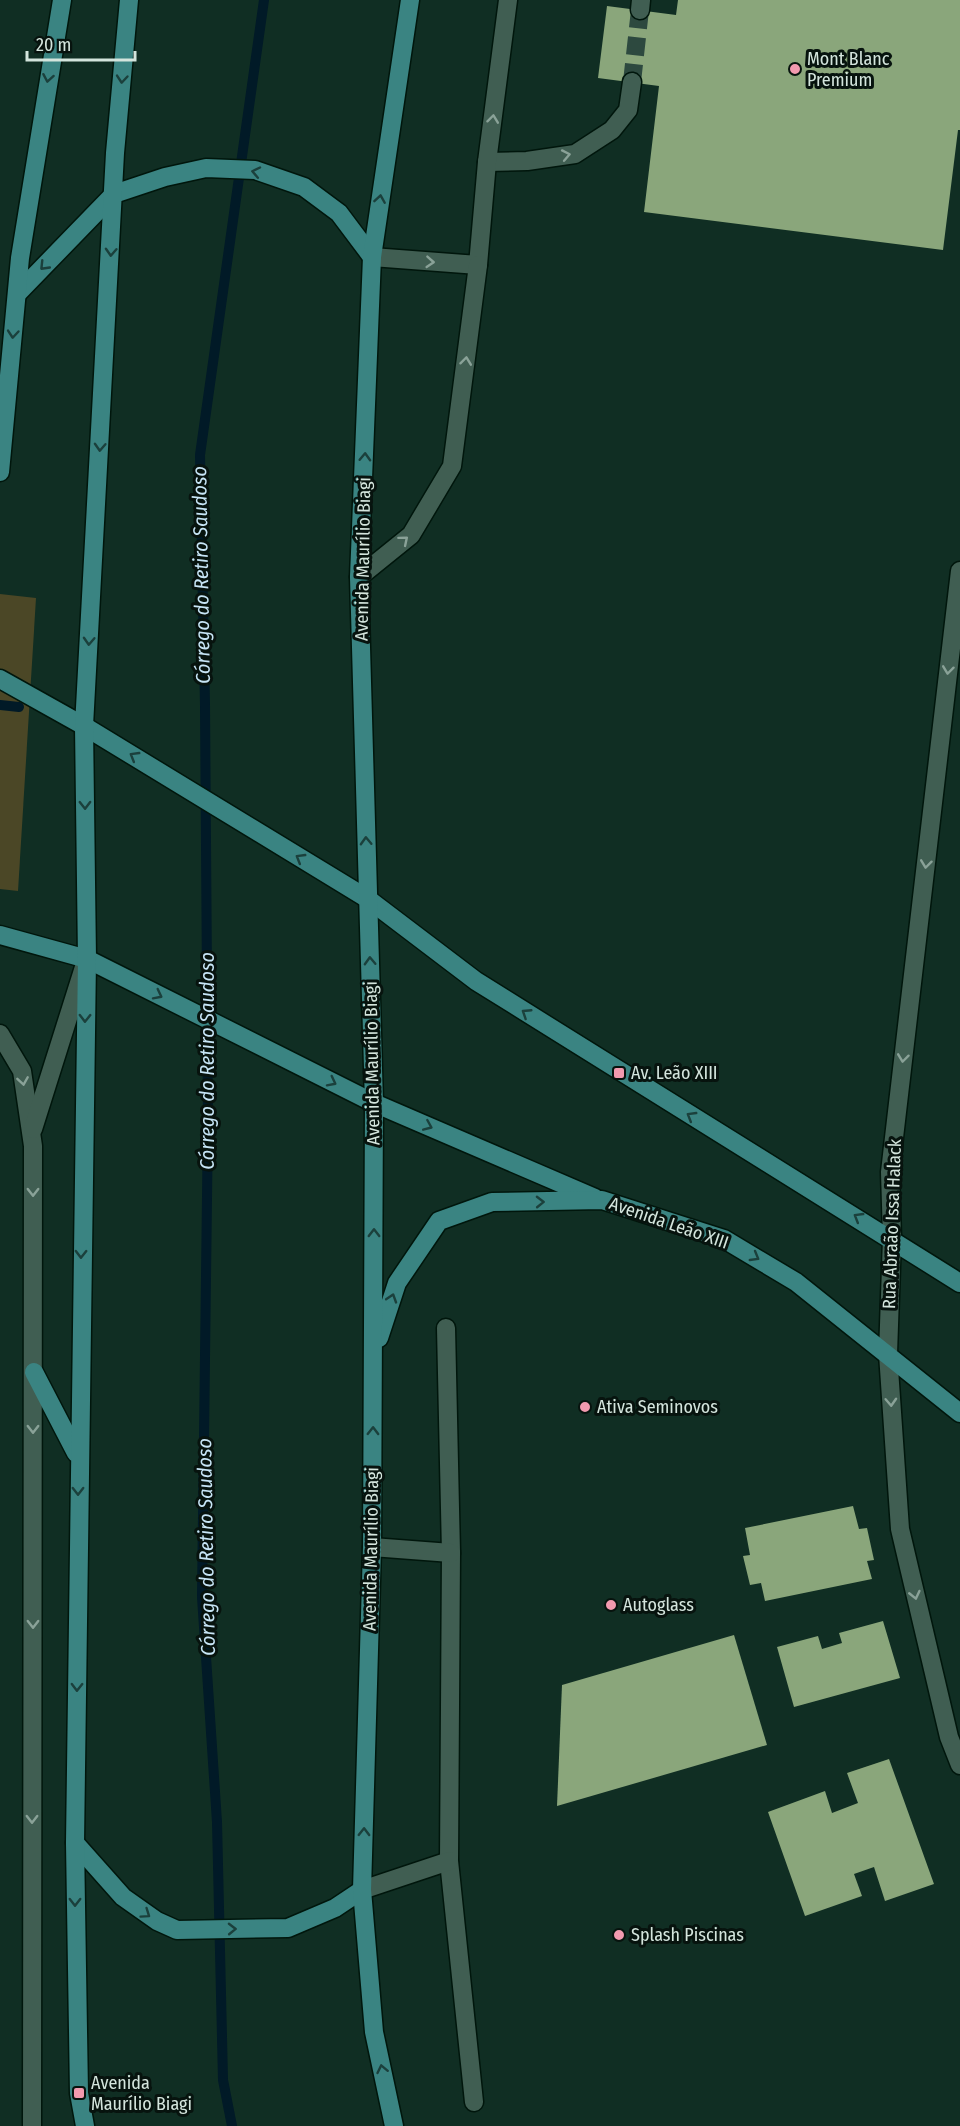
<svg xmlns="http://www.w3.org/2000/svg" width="960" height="2126" font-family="'Fira Sans Condensed',sans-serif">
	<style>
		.green { fill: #4b4726 }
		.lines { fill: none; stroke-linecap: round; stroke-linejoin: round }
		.stream { stroke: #011a27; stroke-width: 10 }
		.building { fill: #8aa67b }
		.minor-tunnel { stroke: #2d493f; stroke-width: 18; stroke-dasharray: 18 9; stroke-linecap: butt }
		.minor-casing { stroke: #00160c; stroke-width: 21 }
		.major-casing { stroke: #00160c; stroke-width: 21 }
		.minor { stroke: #405e52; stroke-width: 18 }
		.major { stroke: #3a8482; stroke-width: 18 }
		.oneway { stroke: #1b403c }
		.oneway2 { stroke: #8aa298 }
		.poi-dot { fill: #f29aaf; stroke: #07130e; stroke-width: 2 }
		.labels { text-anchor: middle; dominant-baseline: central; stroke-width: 6; stroke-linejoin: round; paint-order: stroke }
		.poi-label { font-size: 18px; fill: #d4e5dd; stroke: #07130e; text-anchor: start }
		.street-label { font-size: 18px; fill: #d4e5dd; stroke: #07130e }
		.water-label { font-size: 20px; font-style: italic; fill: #c7e5f6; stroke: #07130e }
	</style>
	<rect width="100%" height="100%" fill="#102e23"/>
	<!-- green -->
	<path class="green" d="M 0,594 L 36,598 L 18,891 L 0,889 Z"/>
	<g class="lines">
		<!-- stream -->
		<g class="stream">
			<path d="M 0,705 L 19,707"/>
			<path d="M 232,2126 L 223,2080 L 217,1822 L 202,1597 L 208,1118 L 205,705 L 200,455 L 264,0"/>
		</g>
	</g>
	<!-- building -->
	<g class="building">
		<path d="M 678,0 L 960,0 L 960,130 L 958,130 L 943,250 L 644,212 L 659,86 L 598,78 L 607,6 L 676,15 Z"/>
		<path d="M 853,1506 L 859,1529 L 867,1528 L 874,1560 L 867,1561 L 872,1579 L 765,1601 L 761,1583 L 750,1585 L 743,1556 L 750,1555 L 745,1528 Z"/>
		<path d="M 883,1621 L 900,1678 L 794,1707 L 777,1647 L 818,1636 L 822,1649 L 842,1643 L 839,1633 Z"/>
		<path d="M 734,1635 L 767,1745 L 557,1806 L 562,1685 Z"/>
		<path d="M 889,1759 L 934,1884 L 885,1901 L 874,1867 L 854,1874 L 862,1896 L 805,1916 L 768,1812 L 825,1791 L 832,1813 L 858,1803 L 847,1773 Z"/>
	</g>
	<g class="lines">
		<!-- minor-tunnel -->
		<path class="minor-tunnel" d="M 632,82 L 640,10"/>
		<defs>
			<g id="minor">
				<path d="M 640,10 L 641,0"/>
				<path d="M 487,162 L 527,161 L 575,154 L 612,130 L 628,110 L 632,82"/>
				<path d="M 372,257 L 478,265 L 487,162 L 508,0"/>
				<path d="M 960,571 L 890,1172 L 892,1238 L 888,1354 L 900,1529 L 949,1737 L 960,1765"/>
				<path d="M 359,577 L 411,535 L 452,466 L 478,265"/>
				<path d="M 0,1034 L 22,1071 L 33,1146 L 32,2126"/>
				<path d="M 33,1129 L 85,964"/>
				<path d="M 446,1328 L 451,1553 L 449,1861 L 474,2102"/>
				<path d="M 372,1547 L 451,1553"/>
				<path d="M 362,1890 L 449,1861"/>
			</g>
			<g id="major">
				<path d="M 17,294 L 114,194 L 165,177 L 206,168 L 255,170 L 304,187 L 339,213 L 372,257"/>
				<path d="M 0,472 L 20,258 L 62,0"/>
				<path d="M 0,679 L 84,726 L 368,899 L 476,981 L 960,1283"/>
				<path d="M 0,935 L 87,959 L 374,1103 L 595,1198"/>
				<path d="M 379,1338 L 397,1283 L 439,1221 L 492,1202 L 602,1200 L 724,1239 L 796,1282 L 960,1413"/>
				<path d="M 34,1372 L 76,1453"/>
				<path d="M 75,1843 L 123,1897 L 157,1921 L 177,1930 L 288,1928 L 335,1908 L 362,1890"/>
				<path d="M 85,2126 L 79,2093 L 75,1843 L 87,959 L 84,726 L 115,153 L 129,0"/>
				<path d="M 394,2126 L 374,2032 L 362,1890 L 372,1547 L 374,1103 L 359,577 L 372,257 L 410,0"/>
			</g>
		</defs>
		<!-- minor casing -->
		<use href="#minor" class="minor-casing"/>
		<!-- major casing -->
		<use href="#major" class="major-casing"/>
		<!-- minor -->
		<use href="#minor" class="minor"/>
		<!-- major -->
		<use href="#major" class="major"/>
	</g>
	<!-- one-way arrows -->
	<defs><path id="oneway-chevron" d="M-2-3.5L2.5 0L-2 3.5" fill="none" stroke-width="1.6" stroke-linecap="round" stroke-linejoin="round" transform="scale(1.5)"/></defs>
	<g class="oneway">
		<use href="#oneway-chevron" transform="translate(48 78) rotate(100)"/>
		<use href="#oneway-chevron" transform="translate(122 79) rotate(95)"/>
		<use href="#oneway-chevron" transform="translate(256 172) rotate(-168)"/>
		<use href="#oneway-chevron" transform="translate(380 199) rotate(-81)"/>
		<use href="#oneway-chevron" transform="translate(111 252) rotate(93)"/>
		<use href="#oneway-chevron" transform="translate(44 266) rotate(134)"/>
		<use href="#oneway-chevron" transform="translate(13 334) rotate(95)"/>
		<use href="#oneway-chevron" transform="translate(100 447) rotate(93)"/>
		<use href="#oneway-chevron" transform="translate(365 457) rotate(-88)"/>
		<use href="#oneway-chevron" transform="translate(89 641) rotate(93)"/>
		<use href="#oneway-chevron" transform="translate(134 756) rotate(-149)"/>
		<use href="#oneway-chevron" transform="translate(85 805) rotate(89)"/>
		<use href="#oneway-chevron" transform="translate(366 841) rotate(-92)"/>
		<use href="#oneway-chevron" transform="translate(300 858) rotate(-149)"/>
		<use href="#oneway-chevron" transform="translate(370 961) rotate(-92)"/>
		<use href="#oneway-chevron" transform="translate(158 995) rotate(27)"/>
		<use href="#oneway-chevron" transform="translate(526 1013) rotate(-147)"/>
		<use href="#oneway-chevron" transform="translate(85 1018) rotate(91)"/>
		<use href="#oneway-chevron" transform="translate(332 1082) rotate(27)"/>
		<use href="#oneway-chevron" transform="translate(691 1116) rotate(-149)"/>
		<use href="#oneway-chevron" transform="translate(428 1126) rotate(23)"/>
		<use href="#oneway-chevron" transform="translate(540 1202) rotate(-1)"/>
		<use href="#oneway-chevron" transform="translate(858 1217) rotate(-149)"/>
		<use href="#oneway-chevron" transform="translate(374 1233) rotate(-90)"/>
		<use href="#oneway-chevron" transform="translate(81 1254) rotate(91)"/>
		<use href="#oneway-chevron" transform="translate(755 1257) rotate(30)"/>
		<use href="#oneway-chevron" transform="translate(392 1298) rotate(-72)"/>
		<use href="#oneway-chevron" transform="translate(373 1431) rotate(-89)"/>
		<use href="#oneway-chevron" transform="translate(78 1491) rotate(90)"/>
		<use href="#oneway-chevron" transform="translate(77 1687) rotate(91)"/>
		<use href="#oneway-chevron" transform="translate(364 1832) rotate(-89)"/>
		<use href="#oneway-chevron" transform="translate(75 1902) rotate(90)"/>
		<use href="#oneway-chevron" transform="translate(146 1914) rotate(35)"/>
		<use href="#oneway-chevron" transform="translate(232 1929) rotate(-1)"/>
		<use href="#oneway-chevron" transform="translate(382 2069) rotate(-102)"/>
	</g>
	<g class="oneway2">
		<use href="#oneway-chevron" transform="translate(493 119) rotate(-83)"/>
		<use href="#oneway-chevron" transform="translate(566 155) rotate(-11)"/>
		<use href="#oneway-chevron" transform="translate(430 262) rotate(4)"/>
		<use href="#oneway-chevron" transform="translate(466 361) rotate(-83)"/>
		<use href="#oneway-chevron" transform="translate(404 540) rotate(-40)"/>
		<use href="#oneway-chevron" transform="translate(948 670) rotate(97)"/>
		<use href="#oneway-chevron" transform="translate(926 864) rotate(97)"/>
		<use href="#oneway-chevron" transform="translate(903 1058) rotate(97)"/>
		<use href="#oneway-chevron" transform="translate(23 1081) rotate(81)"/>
		<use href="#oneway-chevron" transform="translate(33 1192) rotate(90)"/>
		<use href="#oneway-chevron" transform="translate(891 1402) rotate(87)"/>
		<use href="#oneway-chevron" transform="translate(33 1429) rotate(90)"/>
		<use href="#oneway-chevron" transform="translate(915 1595) rotate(77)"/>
		<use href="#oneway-chevron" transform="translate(33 1624) rotate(90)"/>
		<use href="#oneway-chevron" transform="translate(32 1819) rotate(90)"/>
	</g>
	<!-- markers -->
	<g class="poi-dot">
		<circle cx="795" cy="69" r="6"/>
		<rect x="613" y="1067" width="12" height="12" rx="3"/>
		<circle cx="585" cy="1407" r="6"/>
		<circle cx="611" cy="1605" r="6"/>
		<circle cx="619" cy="1935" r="6"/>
		<rect x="73" y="2087" width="12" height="12" rx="3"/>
	</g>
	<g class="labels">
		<!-- poi labels -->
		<g class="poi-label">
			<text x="807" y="59">Mont Blanc<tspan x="807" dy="21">Premium</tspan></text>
			<text x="631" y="1073">Av. Leão XIII</text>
			<text x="597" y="1407">Ativa Seminovos</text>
			<text x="623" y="1605">Autoglass</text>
			<text x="631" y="1935">Splash Piscinas</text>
			<text x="91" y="2083">Avenida<tspan x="91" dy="21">Maurílio Biagi</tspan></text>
		</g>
		<!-- street labels -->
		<g class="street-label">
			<text transform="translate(363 559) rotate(-89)">Avenida Maurílio Biagi</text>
			<text transform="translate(372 1063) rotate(-91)">Avenida Maurílio Biagi</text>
			<text transform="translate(669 1223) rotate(19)">Avenida Leão XIII</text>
			<text transform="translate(892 1224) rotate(-88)">Rua Abraão Issa Halack</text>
			<text transform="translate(371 1549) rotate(-89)">Avenida Maurílio Biagi</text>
		</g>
		<!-- water labels -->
		<g class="water-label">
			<text transform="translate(201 575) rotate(-91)">Córrego do Retiro Saudoso</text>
			<text transform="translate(207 1061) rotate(-90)">Córrego do Retiro Saudoso</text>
			<text transform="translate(206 1547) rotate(-91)">Córrego do Retiro Saudoso</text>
		</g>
	</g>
	<!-- scale -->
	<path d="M27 51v9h108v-9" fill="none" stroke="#d4e5dd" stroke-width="3"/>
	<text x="36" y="51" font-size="18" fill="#d4e5dd" stroke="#07130e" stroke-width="4.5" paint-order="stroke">20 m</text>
</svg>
